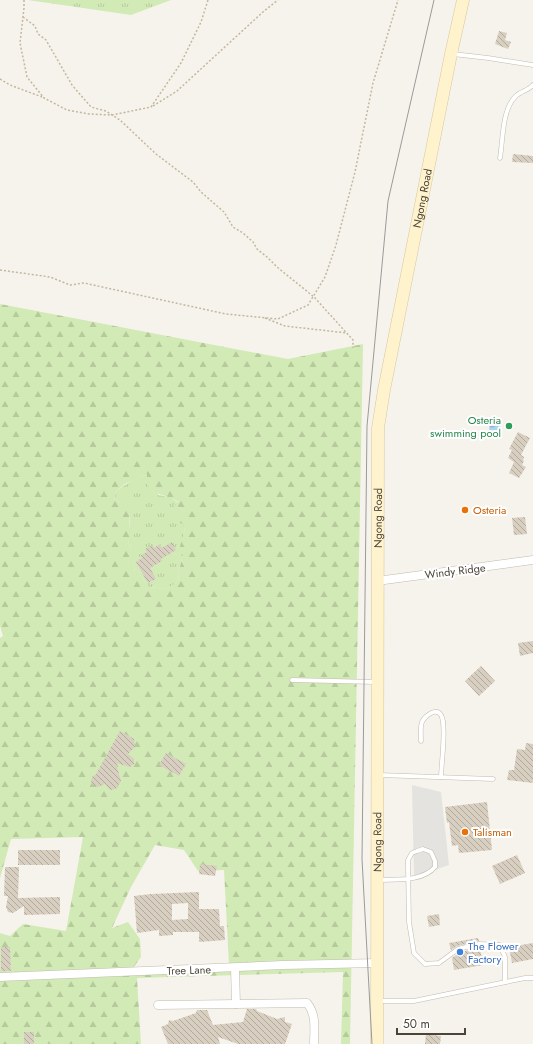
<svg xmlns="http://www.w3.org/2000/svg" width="533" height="1044" font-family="Jost,sans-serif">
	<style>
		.grass { fill: url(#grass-tufts) }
		.forest { fill: url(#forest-firs); fill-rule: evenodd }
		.parking { fill: #e5e3e0 }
		.water { fill: url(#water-waves) }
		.building { fill: url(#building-back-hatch); fill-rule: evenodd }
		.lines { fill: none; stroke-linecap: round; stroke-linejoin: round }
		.lane-casing { stroke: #c2bbae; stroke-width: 5 }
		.street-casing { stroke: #c2bbae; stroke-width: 9 }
		.secondary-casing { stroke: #d6c79b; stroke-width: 13 }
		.path { stroke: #c4b79f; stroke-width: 1.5; stroke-dasharray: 2 2; stroke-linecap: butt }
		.lane { stroke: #fff; stroke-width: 4 }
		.street { stroke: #fff; stroke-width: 8 }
		.secondary { stroke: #fff3cd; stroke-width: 12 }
		.tram { stroke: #9a9a9a; stroke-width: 1 }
		.leisure-dot { fill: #2e9e5b; stroke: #fff; stroke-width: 1.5 }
		.food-dot { fill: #e8710a; stroke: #fff; stroke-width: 1.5 }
		.shop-dot { fill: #3f7fe0; stroke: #fff; stroke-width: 1.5 }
		.labels { text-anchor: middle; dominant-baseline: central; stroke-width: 4; stroke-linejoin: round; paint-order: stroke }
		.street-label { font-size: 11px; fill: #4b4439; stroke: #fff }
		.leisure-label { font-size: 11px; fill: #27864d; stroke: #fff; text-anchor: end }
		.food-label { font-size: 11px; fill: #c56008; stroke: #fff; text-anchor: start }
		.shop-label { font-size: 11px; fill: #366cbe; stroke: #fff; text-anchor: start }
	</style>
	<defs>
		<pattern id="grass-tufts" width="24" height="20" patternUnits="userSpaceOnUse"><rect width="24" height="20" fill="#d2eab5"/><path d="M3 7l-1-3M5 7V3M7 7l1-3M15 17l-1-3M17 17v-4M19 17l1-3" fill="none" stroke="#b6ca9c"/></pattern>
		<pattern id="forest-firs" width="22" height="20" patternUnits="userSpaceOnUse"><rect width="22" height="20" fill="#d2eab5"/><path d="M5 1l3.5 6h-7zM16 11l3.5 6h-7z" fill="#b6ca9c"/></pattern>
		<pattern id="water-waves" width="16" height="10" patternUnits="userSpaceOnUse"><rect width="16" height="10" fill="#a9d4f2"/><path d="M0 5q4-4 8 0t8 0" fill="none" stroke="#8caec5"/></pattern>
		<pattern id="building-back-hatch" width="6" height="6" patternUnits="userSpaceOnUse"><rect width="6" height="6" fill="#d8cfc1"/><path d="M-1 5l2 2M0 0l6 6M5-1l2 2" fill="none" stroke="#b1aa9e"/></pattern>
	</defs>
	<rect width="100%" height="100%" fill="#f6f3ec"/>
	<!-- grass -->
	<g class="grass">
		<path d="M 28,0 L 171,0 L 131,15 Z"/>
		<path d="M 147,474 L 158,495 L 170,497 L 179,503 L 174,506 L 181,508 L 183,513 L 183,524 L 185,532 L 181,546 L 183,555 L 178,574 L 179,579 C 169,592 162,588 148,587 L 138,571 L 135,571 L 132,562 L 131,549 L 128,541 L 130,518 L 128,503 L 121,503 L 114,499 L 117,490 L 133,480 Z"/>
	</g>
	<!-- forest -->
	<path class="forest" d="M 0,304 L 288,359 L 363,344 L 350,1044 L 341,1044 L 343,972 L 137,978 L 141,1044 L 0,1044 L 0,933 L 10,936 L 23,924 L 66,931 L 83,837 L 11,839 L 0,878 L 0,638 L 3,636 L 0,626 ZM 147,474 L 147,482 L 150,491 C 162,496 167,495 179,502 L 174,506 L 181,508 L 183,513 L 176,515 L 177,522 L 183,524 L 185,532 L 180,546 L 183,555 L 178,574 L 179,579 C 169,592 162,588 148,587 L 138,571 L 135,571 L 132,562 L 139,557 L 137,549 L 131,549 L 128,541 L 134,534 L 129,527 L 130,512 L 128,503 L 121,503 L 114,499 L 117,490 L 125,484 ZM 155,845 L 184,850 L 198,871 L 224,870 L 229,965 L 128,975 L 141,957 L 140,939 L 128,922 L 112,928 L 131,887 Z"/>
	<!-- parking -->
	<path class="parking" d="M 412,785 L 441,792 L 449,865 L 414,877 Z"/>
	<!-- water -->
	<path class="water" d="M 490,422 L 500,423 L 499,431 L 489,430 Z"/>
	<!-- building -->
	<g class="building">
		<path d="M 499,31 L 507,33 L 505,40 L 511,42 L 508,49 L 495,44 Z"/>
		<path d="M 513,154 L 533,156 L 533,163 L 512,162 Z"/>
		<path d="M 518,432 L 530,438 L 521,455 L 524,457 L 523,460 L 524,461 L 522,465 L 526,467 L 519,478 L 509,473 L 514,462 L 508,458 L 512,450 L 509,449 Z"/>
		<path d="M 525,517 L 527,534 L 514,535 L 512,518 Z"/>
		<path d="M 172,542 L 176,550 L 161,559 L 162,561 L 150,568 L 156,579 L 148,583 L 136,562 L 142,558 L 141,555 L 147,552 L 145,549 L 153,545 L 154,548 L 160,544 L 162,548 Z"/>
		<path d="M 533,641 L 533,653 L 520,656 L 518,643 Z"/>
		<path d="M 481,666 L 495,681 L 479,696 L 465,681 Z"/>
		<path d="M 120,731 L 134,739 L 135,747 L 128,754 L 134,759 L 134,764 L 130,767 L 116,763 L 121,781 L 116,789 L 110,790 L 105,784 L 98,787 L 96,786 L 91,783 L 92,777 L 96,774 Z"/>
		<path d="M 526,743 L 533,744 L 533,783 L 507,780 L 509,770 L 514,770 L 517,749 L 525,750 Z"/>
		<path d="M 166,753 L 186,764 L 179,776 L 159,765 Z"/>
		<path d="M 487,802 L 492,850 L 459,853 L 458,845 L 452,846 L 449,822 L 447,823 L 445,807 Z"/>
		<rect x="18" y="850" width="42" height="15"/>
		<path d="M 517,855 L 525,873 L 500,884 L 492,866 Z"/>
		<path d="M 200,864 L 217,866 L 215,876 L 199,874 Z"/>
		<path d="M 5,867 L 19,867 L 18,898 L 60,897 L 60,914 L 24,915 L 24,906 L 13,913 L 8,912 L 6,907 L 8,896 L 4,896 Z"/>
		<path d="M 199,892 L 199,909 L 219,909 L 220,926 L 224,926 L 225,940 L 199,942 L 199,932 L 173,932 L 173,935 L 159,936 L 159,930 L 137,933 L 134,896 L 151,894 ZM 188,903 L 188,919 L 172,920 L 172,904 Z"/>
		<path d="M 439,914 L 440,925 L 429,927 L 427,916 Z"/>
		<path d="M 478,938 L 479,941 L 457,946 L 451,950 L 449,943 Z"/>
		<path d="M 533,943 L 533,959 L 512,963 L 509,947 Z"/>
		<path d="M 1,947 L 10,947 L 11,971 L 1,971 Z"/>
		<path d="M 480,948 L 483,965 L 454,970 L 452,958 L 460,952 Z"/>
		<path d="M 247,1009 L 256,1009 L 257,1011 L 277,1019 L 285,1017 L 285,1022 L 292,1024 L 285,1044 L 238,1044 L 218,1037 L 220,1044 L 168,1044 L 161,1027 L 168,1024 L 169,1020 L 173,1021 L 196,1013 L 197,1010 L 207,1010 L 213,1025 L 243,1022 Z"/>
		<rect x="24" y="1032" width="10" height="12"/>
		<path d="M 426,1034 L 441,1036 L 440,1044 L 425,1044 Z"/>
	</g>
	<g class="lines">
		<defs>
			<g id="lane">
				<path d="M 453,54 L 488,58 L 533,65"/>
				<path d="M 500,158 C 503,140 502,110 515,97 C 520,91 528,91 533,85"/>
				<path d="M 292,680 L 375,682"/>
				<path d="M 421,741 C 421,735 420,727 422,722 C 425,716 436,707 441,715 C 447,724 441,766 441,777"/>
				<path d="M 379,775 L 493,779"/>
				<path d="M 379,880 C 396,879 422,882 435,867 L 435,861 L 431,852 L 423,849 L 417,851 L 412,853 L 408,860 L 408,866 L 409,922 L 414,953 L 425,964 L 439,963 L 458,949 L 479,944 L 500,945 L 505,957 L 505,982"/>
				<path d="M 378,1001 L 414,1001 L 525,978 L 533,978"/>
			</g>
			<g id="street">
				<path d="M 377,581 L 533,560"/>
				<path d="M 235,968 L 236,1004"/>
				<path d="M 0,977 L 283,965 L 378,963"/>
				<path d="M 158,1005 L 307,1003 C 317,1015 314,1030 314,1044"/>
			</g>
			<g id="secondary">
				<path id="s1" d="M 377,1044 L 378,428 L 384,390 L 451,54 L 463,0"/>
			</g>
		</defs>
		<!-- lane casing -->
		<use href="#lane" class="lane-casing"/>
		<!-- street casing -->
		<use href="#street" class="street-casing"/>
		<!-- secondary casing -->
		<use href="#secondary" class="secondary-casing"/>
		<!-- path -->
		<g class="path">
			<path d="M 24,0 L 24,8 L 20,43 L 27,77 L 44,98 L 67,110 L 89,114 L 112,115 L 151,107 L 181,63 L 201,22 L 208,0"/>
			<path d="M 23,17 L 35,26 L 38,34 L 46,40 L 72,85 L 91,107 L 106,111 L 120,120 L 156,154 L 193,182 L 201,192 L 224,212 L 233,227 L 243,233 L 253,242 L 257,249 L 267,257 L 277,267 L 314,297 L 353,340 L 353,348"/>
			<path d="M 0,79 L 10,85 L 42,97"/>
			<path d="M 153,106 L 177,91 L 264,11 L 278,0"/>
			<path d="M 0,270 L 50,277 L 70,285 L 84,283 L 226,314 L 278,319 L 308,305 L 325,277 L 336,245 L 355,172 L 373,83 L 398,0"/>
			<path d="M 265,318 L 285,326 L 347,333"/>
		</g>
		<!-- lane -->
		<use href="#lane" class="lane"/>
		<!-- street -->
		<use href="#street" class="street"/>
		<!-- secondary -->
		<use href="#secondary" class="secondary"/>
		<!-- tram -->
		<path class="tram" d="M 372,1044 L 362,859 L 367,426 L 388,201 L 434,0"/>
	</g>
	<!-- markers -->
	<circle class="leisure-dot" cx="509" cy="426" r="4"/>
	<g class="food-dot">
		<circle cx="465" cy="510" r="4"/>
		<circle cx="465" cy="832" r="4"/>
	</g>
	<circle class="shop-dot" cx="460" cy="952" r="4"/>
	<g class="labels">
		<!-- street labels -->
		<g class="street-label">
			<text stroke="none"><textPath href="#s1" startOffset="850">Ngong Road</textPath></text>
			<text stroke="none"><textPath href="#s1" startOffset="526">Ngong Road</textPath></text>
			<text transform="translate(455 571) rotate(-7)">Windy Ridge</text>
			<text stroke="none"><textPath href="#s1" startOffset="202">Ngong Road</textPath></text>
			<text transform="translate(189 970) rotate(-2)">Tree Lane</text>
		</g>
		<!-- leisure labels -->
		<g class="leisure-label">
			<text x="501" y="420">Osteria<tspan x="501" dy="13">swimming pool</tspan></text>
		</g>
		<!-- food labels -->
		<g class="food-label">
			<text x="473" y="510">Osteria</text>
			<text x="473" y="832">Talisman</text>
		</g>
		<!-- shop labels -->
		<g class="shop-label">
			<text x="468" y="946">The Flower<tspan x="468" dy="13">Factory</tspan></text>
		</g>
	</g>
	<!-- scale -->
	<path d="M397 1028v6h68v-6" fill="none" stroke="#4b4439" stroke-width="2"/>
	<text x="403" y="1028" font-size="12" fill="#4b4439" stroke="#ffffff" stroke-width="3" paint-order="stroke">50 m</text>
</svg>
